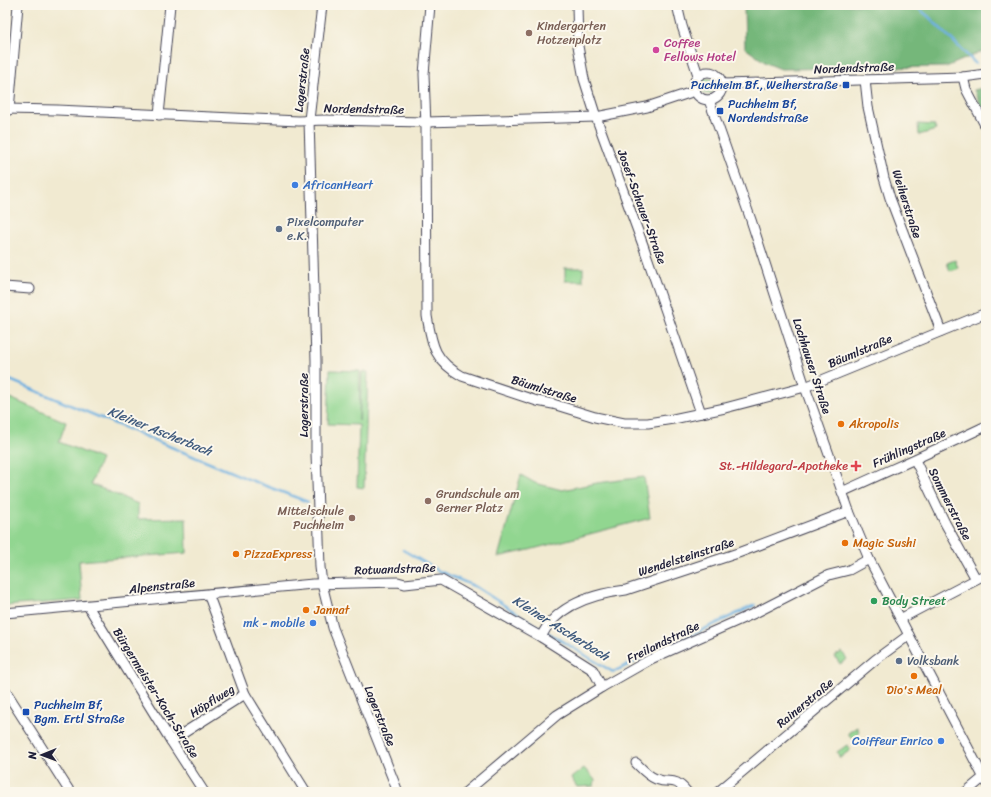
<svg xmlns="http://www.w3.org/2000/svg" width="991" height="797" font-family="Sriracha,sans-serif">
	<style>
		.green { fill: #91d690; stroke: #5a7c66 }
		.forest { fill: #74b77a; stroke: #4b6c5a }
		.lines { fill: none; stroke-linecap: round; stroke-linejoin: round }
		.stream { stroke: #6aafe0; stroke-width: 2.5 }
		.minor-casing { stroke: #414052; stroke-width: 11 }
		.minor { stroke: #fff; stroke-width: 9 }
		.education-dot { fill: #8d6e63; stroke: #fbf7ec; stroke-width: 1.5 }
		.hotel-dot { fill: #d1479c; stroke: #fbf7ec; stroke-width: 1.5 }
		.transit-dot { fill: #1a4fb4; stroke: #fbf7ec; stroke-width: 1.5 }
		.shop-dot { fill: #3f7fe0; stroke: #fbf7ec; stroke-width: 1.5 }
		.service-dot { fill: #5c6f8a; stroke: #fbf7ec; stroke-width: 1.5 }
		.food-dot { fill: #e8710a; stroke: #fbf7ec; stroke-width: 1.5 }
		.health-dot { fill: #e0444e; stroke: #fbf7ec; stroke-width: 1.5 }
		.leisure-dot { fill: #2e9e5b; stroke: #fbf7ec; stroke-width: 1.5 }
		.labels { text-anchor: middle; dominant-baseline: central; stroke-width: 4; stroke-linejoin: round; paint-order: stroke }
		.education-label { font-size: 12px; fill: #785e54; stroke: #fbf7ec; text-anchor: start }
		.hotel-label { font-size: 12px; fill: #b23c85; stroke: #fbf7ec; text-anchor: start }
		.street-label { font-size: 12px; fill: #22223b; stroke: #fbf7ec }
		.transit-label { font-size: 12px; fill: #164399; stroke: #fbf7ec; text-anchor: start }
		.shop-label { font-size: 12px; fill: #366cbe; stroke: #fbf7ec; text-anchor: end }
		.service-label { font-size: 12px; fill: #4e5e75; stroke: #fbf7ec; text-anchor: start }
		.food-label { font-size: 12px; fill: #c56008; stroke: #fbf7ec; text-anchor: start }
		.health-label { font-size: 12px; fill: #be3a42; stroke: #fbf7ec; text-anchor: end }
		.leisure-label { font-size: 12px; fill: #27864d; stroke: #fbf7ec; text-anchor: start }
		.water-label { font-size: 13px; font-style: italic; fill: #3f5a7d; stroke: #fbf7ec }
	</style>
	<rect width="100%" height="100%" fill="#fbf7ec"/>
	<filter id="ink" filterUnits="userSpaceOnUse"><feTurbulence type="fractalNoise" baseFrequency=".025" numOctaves="2"/><feDisplacementMap in="SourceGraphic" scale="8" xChannelSelector="R" yChannelSelector="G"/><feConvolveMatrix kernelMatrix="1 2 1 2 8 2 1 2 1" color-interpolation-filters="sRGB"/></filter>
	<filter id="wash" filterUnits="userSpaceOnUse"><feTurbulence type="fractalNoise" baseFrequency=".012" numOctaves="4" result="noise"/><feDisplacementMap in="SourceGraphic" scale="16" xChannelSelector="R" yChannelSelector="G"/><feGaussianBlur stdDeviation="0.9" result="paint"/><feColorMatrix in="noise" values="0 0 0 0 0 0 0 0 0 0 0 0 0 0 0 0 0 1.4 0 .05"/><feComposite in="paint" operator="in"/></filter>
	<g filter="url(#wash)">
		<rect width="100%" height="100%" fill="#f1ead1"/>
		<!-- green -->
		<g class="green">
			<circle cx="707" cy="86" r="8"/>
			<path d="M 918,124 L 934,125 L 936,130 L 919,135 Z"/>
			<path d="M 955,260 L 958,268 L 950,271 L 947,263 Z"/>
			<rect x="565" y="268" width="18" height="13"/>
			<path d="M 330,370 L 360,371 L 359,421 L 362,372 L 368,372 L 364,488 L 357,487 L 359,425 L 328,424 Z"/>
			<path d="M 5,396 L 66,422 L 59,442 L 101,459 L 91,484 L 138,504 L 138,519 L 186,518 L 187,553 L 79,561 L 82,600 L 5,606 Z"/>
			<path d="M 521,475 L 535,483 L 562,490 L 597,483 L 644,477 L 650,518 L 529,550 L 498,557 Z"/>
			<path d="M 842,652 L 847,659 L 840,664 L 835,656 Z"/>
			<path d="M 857,727 L 859,731 L 852,739 L 848,733 Z"/>
			<path d="M 847,745 L 850,750 L 840,758 L 837,752 Z"/>
			<path d="M 584,768 L 595,780 L 594,786 L 577,787 L 571,778 Z"/>
		</g>
		<!-- forest -->
		<g class="forest">
			<path d="M 744,5 L 986,5 L 986,50 L 946,67 L 781,69 L 766,63 L 745,48 Z"/>
			<path d="M 982,88 L 986,98 L 986,118 L 974,90 Z"/>
		</g>
		<g class="lines">
			<!-- stream -->
			<g class="stream">
				<path d="M 914,5 L 928,16 L 976,64"/>
				<path d="M 5,378 L 248,479 L 308,502"/>
				<path d="M 403,550 L 439,571 L 476,587 L 543,630"/>
				<path d="M 547,632 L 613,672 L 649,655"/>
				<path d="M 656,652 L 755,605"/>
			</g>
		</g>
	</g>
	<g filter="url(#ink)">
		<g class="lines">
			<defs>
				<g id="minor">
					<path d="M 322,5 L 309,120 L 316,360 L 316,453 L 320,567 L 322,584 L 333,628 L 398,792"/>
					<path d="M 430,5 L 424,74 L 426,126 L 427,316 C 432,345 434,361 462,376 L 537,401 L 553,404 L 595,417 L 624,423 L 648,423 L 673,419 L 725,408 L 805,387 L 986,313"/>
					<path d="M 577,5 L 578,46 L 584,79 L 596,117 L 643,245 L 701,413"/>
					<path d="M 677,5 L 682,26 L 698,75"/>
					<circle cx="708" cy="86" r="14"/>
					<path d="M 963,77 L 966,89 L 986,127"/>
					<path d="M 865,80 L 868,107 L 884,178 L 890,198 L 941,331"/>
					<path d="M 722,84 L 963,77 L 986,74"/>
					<path d="M 709,100 L 751,220 L 805,387 L 849,511 L 869,559 L 986,782"/>
					<path d="M 5,109 L 57,110 L 299,121 L 325,120 L 426,122 L 596,117 L 647,107 L 695,91"/>
					<path d="M 9,110 L 18,5"/>
					<path d="M 159,115 L 170,5"/>
					<path d="M 5,287 L 30,289"/>
					<path d="M 915,460 L 945,523 L 976,579"/>
					<path d="M 842,492 C 890,470 938,449 986,426"/>
					<path d="M 210,594 L 210,599 L 245,694 L 306,792"/>
					<path d="M 88,606 L 171,741 L 204,792"/>
					<path d="M 5,613 L 313,584 L 398,582 L 405,584 L 441,580 L 541,637 L 593,670 L 602,687"/>
					<path d="M 900,619 L 986,574"/>
					<path d="M 541,637 C 556,605 593,594 626,590 L 738,553 L 849,511"/>
					<path d="M 5,690 L 70,792"/>
					<path d="M 171,741 L 245,694"/>
					<path d="M 636,763 C 642,769 648,776 656,779 C 671,785 673,775 687,792"/>
					<path d="M 466,792 L 557,715 L 602,687 L 651,659 L 755,613 L 829,575 L 849,570 L 869,559"/>
					<path d="M 718,792 L 875,660 L 909,635"/>
					<path d="M 966,792 L 984,777"/>
				</g>
			</defs>
			<!-- minor casing -->
			<use href="#minor" class="minor-casing"/>
			<!-- minor -->
			<use href="#minor" class="minor"/>
		</g>
	</g>
	<!-- markers -->
	<g class="education-dot">
		<circle cx="529" cy="33" r="4"/>
		<circle cx="428" cy="501" r="4"/>
		<circle cx="352" cy="518" r="4"/>
	</g>
	<circle class="hotel-dot" cx="656" cy="50" r="4"/>
	<g class="transit-dot">
		<rect x="842" y="81" width="8" height="8" rx="2"/>
		<rect x="716" y="107" width="8" height="8" rx="2"/>
		<rect x="22" y="708" width="8" height="8" rx="2"/>
	</g>
	<g class="shop-dot">
		<circle cx="295" cy="185" r="4"/>
		<circle cx="313" cy="623" r="4"/>
		<circle cx="941" cy="741" r="4"/>
	</g>
	<g class="service-dot">
		<circle cx="279" cy="229" r="4"/>
		<circle cx="899" cy="661" r="4"/>
	</g>
	<g class="food-dot">
		<circle cx="841" cy="424" r="4"/>
		<circle cx="845" cy="543" r="4"/>
		<circle cx="236" cy="554" r="4"/>
		<circle cx="306" cy="610" r="4"/>
		<circle cx="914" cy="676" r="4"/>
	</g>
	<path class="health-dot" d="M854 460h4v4h4v4h-4v4h-4v-4h-4v-4h4z"/>
	<circle class="leisure-dot" cx="874" cy="601" r="4"/>
	<g class="labels">
		<!-- education labels -->
		<g class="education-label">
			<text x="537" y="26">Kindergarten<tspan x="537" dy="14">Hotzenplotz</tspan></text>
			<text x="436" y="494">Grundschule am<tspan x="436" dy="14">Gerner Platz</tspan></text>
			<text x="344" y="511" text-anchor="end">Mittelschule<tspan x="344" dy="14">Puchheim</tspan></text>
		</g>
		<!-- hotel labels -->
		<g class="hotel-label">
			<text x="664" y="43">Coffee<tspan x="664" dy="14">Fellows Hotel</tspan></text>
		</g>
		<!-- street labels -->
		<g class="street-label">
			<text transform="translate(854 68) rotate(-2)">Nordendstraße</text>
			<text transform="translate(302 80) rotate(-84)">Lagerstraße</text>
			<text transform="translate(364 109) rotate(1)">Nordendstraße</text>
			<text transform="translate(907 204) rotate(72)">Weiherstraße</text>
			<text transform="translate(642 207) rotate(70)">Josef-Schauer-Straße</text>
			<text transform="translate(860 351) rotate(-23)">Bäumlstraße</text>
			<text transform="translate(812 366) rotate(72)">Lochhauser Straße</text>
			<text transform="translate(544 389) rotate(17)">Bäumlstraße</text>
			<text transform="translate(304 405) rotate(-90)">Lagerstraße</text>
			<text transform="translate(909 448) rotate(-24)">Frühlingstraße</text>
			<text transform="translate(950 504) rotate(63)">Sommerstraße</text>
			<text transform="translate(686 557) rotate(-18)">Wendelsteinstraße</text>
			<text transform="translate(395 569) rotate(-2)">Rotwandstraße</text>
			<text transform="translate(162 586) rotate(-6)">Alpenstraße</text>
			<text transform="translate(663 642) rotate(-26)">Freilandstraße</text>
			<text transform="translate(156 693) rotate(58)">Bürgermeister-Koch-Straße</text>
			<text transform="translate(212 701) rotate(-32)">Höpflweg</text>
			<text transform="translate(805 703) rotate(-40)">Rainerstraße</text>
			<text transform="translate(380 716) rotate(68)">Lagerstraße</text>
		</g>
		<!-- transit labels -->
		<g class="transit-label">
			<text x="838" y="85" text-anchor="end">Puchheim Bf., Weiherstraße</text>
			<text x="728" y="104">Puchheim Bf,<tspan x="728" dy="14">Nordendstraße</tspan></text>
			<text x="34" y="705">Puchheim Bf,<tspan x="34" dy="14">Bgm. Ertl Straße</tspan></text>
		</g>
		<!-- shop labels -->
		<g class="shop-label">
			<text x="303" y="185" text-anchor="start">AfricanHeart</text>
			<text x="305" y="623">mk - mobile</text>
			<text x="933" y="741">Coiffeur Enrico</text>
		</g>
		<!-- service labels -->
		<g class="service-label">
			<text x="287" y="222">Pixelcomputer<tspan x="287" dy="14">e.K.</tspan></text>
			<text x="907" y="661">Volksbank</text>
		</g>
		<!-- food labels -->
		<g class="food-label">
			<text x="849" y="424">Akropolis</text>
			<text x="853" y="543">Magic Sushi</text>
			<text x="244" y="554">PizzaExpress</text>
			<text x="314" y="610">Jannat</text>
			<text x="914" y="690" text-anchor="middle">Dio's Meal</text>
		</g>
		<!-- health labels -->
		<g class="health-label">
			<text x="848" y="466">St.-Hildegard-Apotheke</text>
		</g>
		<!-- leisure labels -->
		<g class="leisure-label">
			<text x="882" y="601">Body Street</text>
		</g>
		<!-- water labels -->
		<g class="water-label">
			<text transform="translate(160 431) rotate(22)">Kleiner Ascherbach</text>
			<text transform="translate(561 628) rotate(32)">Kleiner Ascherbach</text>
		</g>
	</g>
	<!-- margin -->
	<rect width="991" height="797" fill="none" stroke="#fbf7ec" stroke-width="20"/>
	<!-- north arrow -->
	<g transform="translate(42 755) rotate(269)" stroke="#fbf7ec" stroke-width="3" paint-order="stroke">
	<path d="M0-3L7 15L0 10L-7 15Z" fill="#22223b"/>
	<text y="-6" font-size="11" font-weight="bold" text-anchor="middle" fill="#22223b">N</text>
	</g>
</svg>
